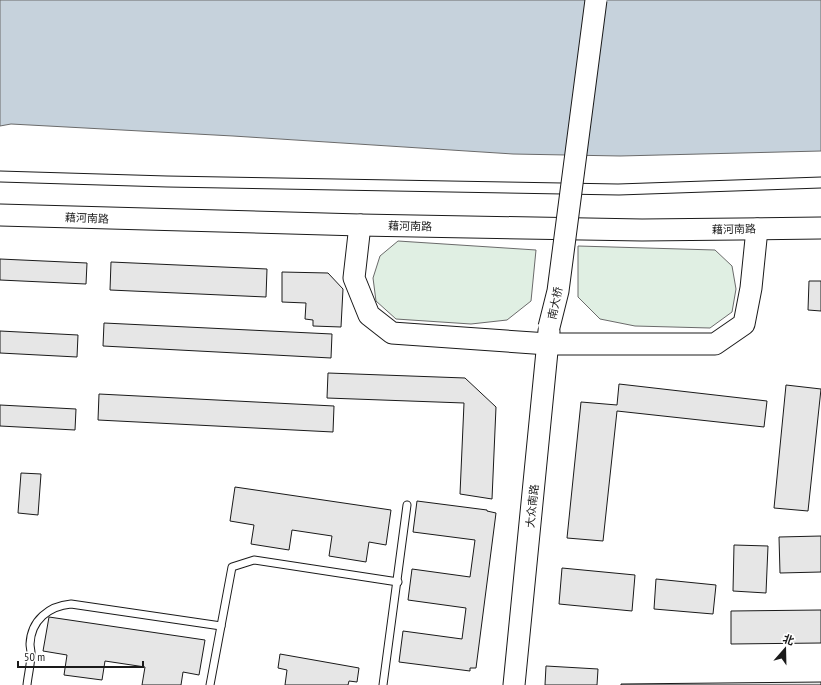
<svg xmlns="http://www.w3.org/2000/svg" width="821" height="685" font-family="'PT Sans Narrow','Noto Sans SC',sans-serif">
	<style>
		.green { fill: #e0efe3; stroke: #6a6a6a }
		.water { fill: #c6d2dc; stroke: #6a6a6a }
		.building { fill: #e6e6e6; stroke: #1a1a1a }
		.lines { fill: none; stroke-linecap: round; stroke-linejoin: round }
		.lane-casing { stroke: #1a1a1a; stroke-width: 9 }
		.secondary-casing { stroke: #1a1a1a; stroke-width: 23 }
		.lane { stroke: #fff; stroke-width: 7 }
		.secondary { stroke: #fff; stroke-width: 21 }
		.tram { stroke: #1a1a1a; stroke-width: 1 }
		.secondary-bridge-casing { stroke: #1a1a1a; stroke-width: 23; stroke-linecap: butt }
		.secondary-bridge { stroke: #fff; stroke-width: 21 }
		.labels { text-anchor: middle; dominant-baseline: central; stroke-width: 3; stroke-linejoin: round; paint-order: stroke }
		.street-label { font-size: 11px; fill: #1a1a1a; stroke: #fff }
	</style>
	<rect width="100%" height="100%" fill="#fff"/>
	<!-- green -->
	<g class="green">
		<path d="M 398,241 L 536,250 L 531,301 L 507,320 L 471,324 L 396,319 L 376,301 L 373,278 L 380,256 Z"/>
		<path d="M 578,246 L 715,250 L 732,266 L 736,289 L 732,312 L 710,328 L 635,326 L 600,319 L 578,297 Z"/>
	</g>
	<!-- water -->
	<path class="water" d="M 0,0 L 821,0 L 821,151 L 620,156 L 513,154 L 233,136 L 11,124 L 0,126 Z"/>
	<!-- building -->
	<g class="building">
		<path d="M 0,259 L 87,263 L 86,284 L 0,280 Z"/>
		<path d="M 111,262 L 267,269 L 266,297 L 110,290 Z"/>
		<path d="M 282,272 L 328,273 L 343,289 L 341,327 L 313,326 L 313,320 L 305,319 L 306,303 L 282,302 Z"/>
		<path d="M 809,281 L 821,281 L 821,311 L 808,310 Z"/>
		<path d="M 104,323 L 332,334 L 331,358 L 103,346 Z"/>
		<path d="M 0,331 L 78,335 L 77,357 L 0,353 Z"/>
		<path d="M 328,373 L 465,378 L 496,407 L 492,499 L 460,494 L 464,403 L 327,398 Z"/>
		<path d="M 619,384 L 767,401 L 764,427 L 617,411 L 603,541 L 567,538 L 581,402 L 617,405 Z"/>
		<path d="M 786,385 L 821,389 L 808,511 L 774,508 Z"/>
		<path d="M 99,394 L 334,406 L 333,432 L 98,420 Z"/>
		<path d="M 0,405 L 76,409 L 75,430 L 0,426 Z"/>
		<path d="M 21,473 L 41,474 L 38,515 L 18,513 Z"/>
		<path d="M 235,487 L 391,510 L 386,545 L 369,542 L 366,562 L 329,556 L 332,536 L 292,530 L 289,550 L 251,544 L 254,525 L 230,521 Z"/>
		<path d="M 417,501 L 487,510 L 487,511 L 496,513 L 476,668 L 470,668 L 470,671 L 399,662 L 403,631 L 462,639 L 466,608 L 408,600 L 412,569 L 470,577 L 475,540 L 413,532 Z"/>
		<path d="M 821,536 L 821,572 L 780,573 L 779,537 Z"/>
		<path d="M 734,545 L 768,546 L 766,593 L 733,591 Z"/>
		<path d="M 562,568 L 635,575 L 632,611 L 559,604 Z"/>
		<path d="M 656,579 L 716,585 L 713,614 L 654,609 Z"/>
		<path d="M 821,610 L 821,643 L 731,644 L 731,611 Z"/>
		<path d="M 49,617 L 205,640 L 199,675 L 183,672 L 181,685 L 142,685 L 145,667 L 105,661 L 102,680 L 64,675 L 67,655 L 43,651 Z"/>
		<path d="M 280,654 L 359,668 L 357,682 L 349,681 L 348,685 L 285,685 L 287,670 L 278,668 Z"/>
		<path d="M 546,666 L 598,669 L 597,685 L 545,685 Z"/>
		<path d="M 821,682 L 821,685 L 621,685 L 621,684 Z"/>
	</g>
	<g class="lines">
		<defs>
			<g id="lane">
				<path d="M 27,685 C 28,675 31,664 31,653 C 31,650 30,647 30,644 C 31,620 49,606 71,604 L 221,626"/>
				<path d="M 210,685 L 232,567 L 254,560 L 398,582"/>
				<path d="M 383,685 L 407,505"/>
			</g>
			<g id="secondary">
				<path d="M 0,215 L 360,225 L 642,230 L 821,228"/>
				<path d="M 360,225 L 354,278 L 369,315 L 392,333 L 548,344 L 715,344 L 744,324 L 751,288 L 757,229"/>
				<path d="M 514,685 L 549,331"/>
			</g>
		</defs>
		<!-- lane casing -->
		<use href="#lane" class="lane-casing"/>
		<!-- secondary casing -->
		<use href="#secondary" class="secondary-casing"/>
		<!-- lane -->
		<use href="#lane" class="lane"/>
		<!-- secondary -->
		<use href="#secondary" class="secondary"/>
		<!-- tram -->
		<g class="tram">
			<path d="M 0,171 L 167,176 L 618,184 L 821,177"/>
			<path d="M 0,182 L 167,187 L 619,195 L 821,188"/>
		</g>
		<defs>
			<path id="secondary-bridge" d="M 549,327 L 558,291 L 596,0"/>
		</defs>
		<!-- secondary-bridge casing -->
		<use href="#secondary-bridge" class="secondary-bridge-casing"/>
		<!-- secondary-bridge -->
		<use href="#secondary-bridge" class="secondary-bridge"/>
	</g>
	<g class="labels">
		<!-- street labels -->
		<g class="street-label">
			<text transform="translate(87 218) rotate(2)">藉河南路</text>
			<text transform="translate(410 226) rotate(1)">藉河南路</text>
			<text transform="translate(734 229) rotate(-1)">藉河南路</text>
			<text transform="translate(555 303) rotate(-78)">南大桥</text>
			<text transform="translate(532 506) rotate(-84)">大众南路</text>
		</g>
	</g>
	<!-- north arrow -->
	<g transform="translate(785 649) rotate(20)" stroke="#ffffff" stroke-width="3" paint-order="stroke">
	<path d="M0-3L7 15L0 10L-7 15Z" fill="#1a1a1a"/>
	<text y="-6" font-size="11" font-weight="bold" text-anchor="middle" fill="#1a1a1a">北</text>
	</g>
	<!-- scale -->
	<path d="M18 661v6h125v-6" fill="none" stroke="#1a1a1a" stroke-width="2"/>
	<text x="24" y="661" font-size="12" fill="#1a1a1a" stroke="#ffffff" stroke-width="3" paint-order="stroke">50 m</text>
</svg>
